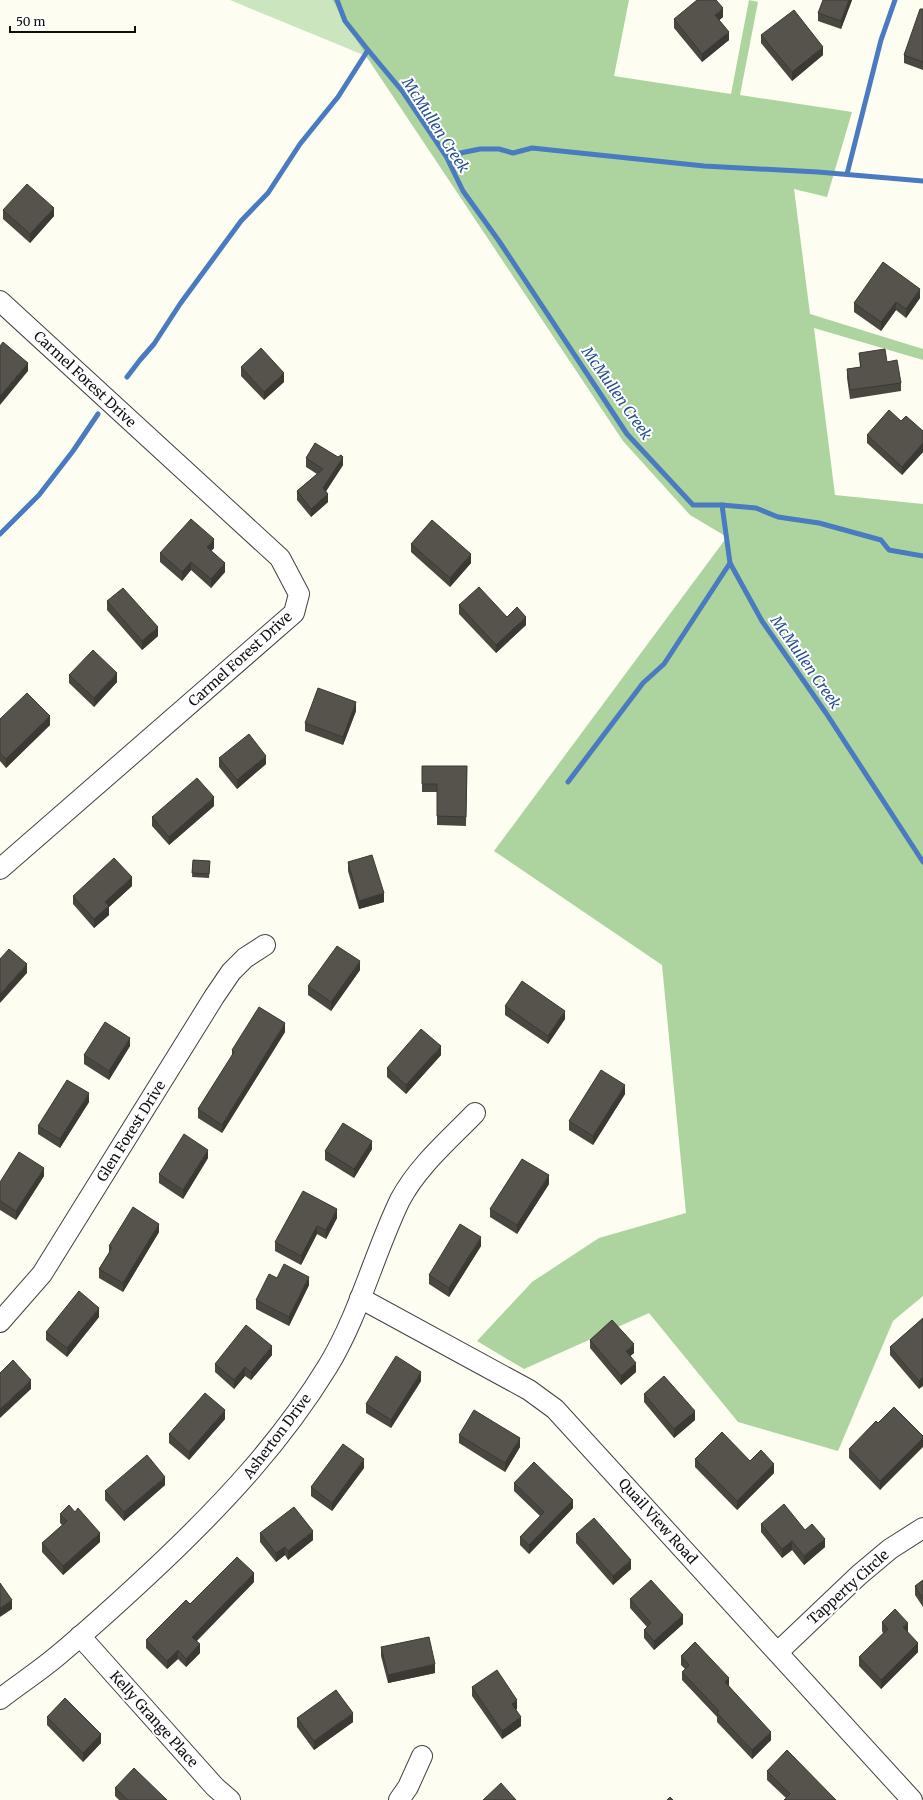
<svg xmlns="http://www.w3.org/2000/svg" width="923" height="1800" font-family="Merriweather,serif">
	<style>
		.green { fill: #cbe5be }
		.forest { fill: #add49f }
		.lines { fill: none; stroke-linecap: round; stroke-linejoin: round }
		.stream { stroke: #4a7abf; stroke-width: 5 }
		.minor-casing { stroke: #414141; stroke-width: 22 }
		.minor { stroke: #fff; stroke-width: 20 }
		.wall { fill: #4a4741 }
		.shaded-wall { fill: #3c3935 }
		.building { fill: #56524c; stroke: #3c3935 }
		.labels { text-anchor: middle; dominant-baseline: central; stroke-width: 4; stroke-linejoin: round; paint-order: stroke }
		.street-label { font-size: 14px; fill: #0e0e0e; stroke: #fff }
		.water-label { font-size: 15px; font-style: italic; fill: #254e93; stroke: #fff }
	</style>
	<rect width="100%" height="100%" fill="#fdfdf1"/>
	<!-- green -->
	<path class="green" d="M 230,0 L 332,0 L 366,56 Z"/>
	<!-- forest -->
	<path class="forest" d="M 332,0 L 629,0 L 614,76 L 731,94 L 749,0 L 758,2 L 740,95 L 852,112 L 827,197 L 794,189 L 810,314 L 923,349 L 923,360 L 814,328 L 835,495 L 923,504 L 923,1296 L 893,1321 L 838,1451 L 738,1422 L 649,1313 L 524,1369 L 477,1341 L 532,1282 L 599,1238 L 686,1213 L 662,965 L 494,851 L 727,537 L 690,515 L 623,441 L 366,56 Z"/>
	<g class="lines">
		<!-- stream -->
		<g class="stream">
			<path d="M 337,0 L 345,21 L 368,50 L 403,92 L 446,156 L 463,191 L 499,241 L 627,434 L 693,505 L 722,505 L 756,508 L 778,517 L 819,523 L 881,540 L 889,550 L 923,556"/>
			<path d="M 446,156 L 480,149 L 499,149 L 513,153 L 532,148 L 704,166 L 818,172 L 923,181"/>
			<path d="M 847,174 L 881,40 L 895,0"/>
			<path d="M 127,377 L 140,360 L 154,344 L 180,304 L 241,221 L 268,193 L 300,144 L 338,97 L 368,50"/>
			<path d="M 722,505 L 730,563 L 762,621 L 826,713 L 923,862"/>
			<path d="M 0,534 L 39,495 L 73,451 L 98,414"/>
			<path d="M 568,782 L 643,683 L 664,664 L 730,563"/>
		</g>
		<defs>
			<g id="minor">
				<path d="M 0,301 L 280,558 L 299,594 L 294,613 L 0,869"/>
				<path d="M 360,1298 L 529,1390 L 555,1409 L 912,1800"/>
				<path d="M 0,1322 L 42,1274 L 214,997 L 231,972 L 245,958 L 265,945"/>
				<path d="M 80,1636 L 215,1787 L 230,1800"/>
				<path d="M 778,1652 L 859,1575 L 890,1549 L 923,1528"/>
				<path d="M 0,1699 C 18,1685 38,1672 56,1657 C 92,1627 127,1595 162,1562 C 225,1502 282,1441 328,1366 C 359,1315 374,1254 400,1200 C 418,1166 449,1140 475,1113"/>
				<path d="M 399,1800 L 408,1787 L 422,1756"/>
			</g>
		</defs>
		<!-- minor casing -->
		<use href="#minor" class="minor-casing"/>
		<!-- minor -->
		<use href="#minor" class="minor"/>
	</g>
	<!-- wall -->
	<g class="wall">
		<path d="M 852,0 L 841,29 L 818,21 L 818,13 Z"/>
		<path d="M 923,9 L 923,70 L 904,63 L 904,55 Z"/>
		<path d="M 723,17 L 719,20 L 729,40 L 702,62 L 674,28 L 674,19 Z"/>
		<path d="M 761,35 L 823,55 L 792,81 L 761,43 Z"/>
		<path d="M 3,210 L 54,216 L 30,243 L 3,219 Z"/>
		<path d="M 920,298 L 906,318 L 896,310 L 881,331 L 854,312 L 854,303 Z"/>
		<path d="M 859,353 L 887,362 L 901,383 L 901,391 L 850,399 L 847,378 L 847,369 L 860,367 Z"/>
		<path d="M 241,367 L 284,382 L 264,400 L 241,376 Z"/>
		<path d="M 901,421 L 923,431 L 923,452 L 902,475 L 867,443 L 867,435 Z"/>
		<path d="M 306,458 L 343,465 L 326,491 L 328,502 L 311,517 L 297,500 L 297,491 L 317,474 L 306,467 Z"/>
		<path d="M 411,544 L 471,563 L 450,587 L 411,552 Z"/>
		<path d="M 214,548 L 211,551 L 225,572 L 211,588 L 191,570 L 182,581 L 160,562 L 160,553 Z"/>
		<path d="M 107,601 L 158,636 L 142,650 L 107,610 Z"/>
		<path d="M 459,605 L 507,617 L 526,625 L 496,653 L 459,614 Z"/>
		<path d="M 69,675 L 117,682 L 94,707 L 69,683 Z"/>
		<path d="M 356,711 L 343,745 L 305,731 L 305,723 Z"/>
		<path d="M 0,719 L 50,725 L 6,768 L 0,761 Z"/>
		<path d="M 219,758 L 266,764 L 237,789 L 219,767 Z"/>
		<path d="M 422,766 L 467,766 L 466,826 L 437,825 L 437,792 L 422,792 Z"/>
		<path d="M 214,806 L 169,845 L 152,826 L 152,817 Z"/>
		<path d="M 193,860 L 210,865 L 209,878 L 192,877 Z"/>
		<path d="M 348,862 L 384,902 L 359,909 L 348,871 Z"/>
		<path d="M 132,886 L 109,907 L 109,915 L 94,928 L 73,904 L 73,896 Z"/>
		<path d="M 360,970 L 331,1011 L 308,995 L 308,986 Z"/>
		<path d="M 505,1006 L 565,1019 L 548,1044 L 505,1015 Z"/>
		<path d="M 285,1032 L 222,1133 L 198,1118 L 198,1109 L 232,1056 L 232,1050 Z"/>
		<path d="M 130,1046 L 109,1080 L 84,1064 L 84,1055 Z"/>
		<path d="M 441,1055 L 406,1094 L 387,1077 L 387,1068 Z"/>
		<path d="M 625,1094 L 593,1145 L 569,1130 L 569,1121 Z"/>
		<path d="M 89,1102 L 60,1148 L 38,1134 L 38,1126 Z"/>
		<path d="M 372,1149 L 354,1178 L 325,1160 L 325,1151 Z"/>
		<path d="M 208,1158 L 183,1199 L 159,1183 L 159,1174 Z"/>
		<path d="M 44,1176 L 16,1220 L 0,1210 L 0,1182 Z"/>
		<path d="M 549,1184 L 517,1234 L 490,1217 L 490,1209 Z"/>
		<path d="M 337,1218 L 326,1239 L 317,1234 L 301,1265 L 275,1251 L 275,1242 Z"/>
		<path d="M 159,1232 L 123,1292 L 99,1278 L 99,1269 L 109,1253 L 109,1246 Z"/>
		<path d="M 481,1246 L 449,1297 L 429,1284 L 429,1275 Z"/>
		<path d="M 277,1278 L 309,1285 L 289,1326 L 256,1309 L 256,1300 Z"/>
		<path d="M 99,1317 L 67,1357 L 46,1340 L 46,1332 Z"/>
		<path d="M 923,1318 L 919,1389 L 890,1355 L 890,1347 Z"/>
		<path d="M 590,1340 L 634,1353 L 630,1356 L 636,1372 L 621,1385 L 590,1348 Z"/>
		<path d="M 272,1355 L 251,1380 L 245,1376 L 234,1389 L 215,1372 L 215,1364 Z"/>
		<path d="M 421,1381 L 391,1428 L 366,1413 L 366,1404 Z"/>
		<path d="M 644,1394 L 695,1420 L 674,1438 L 644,1402 Z"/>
		<path d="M 225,1419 L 189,1460 L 169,1443 L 169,1434 Z"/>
		<path d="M 878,1423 L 923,1436 L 880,1490 L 849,1458 L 849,1449 Z"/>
		<path d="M 459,1435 L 520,1447 L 505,1472 L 459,1443 Z"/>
		<path d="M 695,1459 L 750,1461 L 774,1473 L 737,1510 L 695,1467 Z"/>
		<path d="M 364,1468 L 332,1511 L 311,1496 L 311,1487 Z"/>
		<path d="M 514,1483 L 573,1508 L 529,1554 L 520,1545 L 520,1537 L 540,1516 L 514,1491 Z"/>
		<path d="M 165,1485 L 124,1521 L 105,1500 L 105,1491 Z"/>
		<path d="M 60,1514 L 100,1542 L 63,1575 L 42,1552 L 42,1543 L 62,1525 L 60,1523 Z"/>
		<path d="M 761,1524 L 805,1530 L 825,1547 L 804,1565 L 792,1550 L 782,1558 L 761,1532 Z"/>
		<path d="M 260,1533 L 313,1540 L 288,1560 L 285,1555 L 276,1562 L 260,1542 Z"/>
		<path d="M 576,1534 L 631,1569 L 613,1585 L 576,1543 Z"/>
		<path d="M 923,1580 L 923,1607 L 915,1595 L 915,1586 Z"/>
		<path d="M 254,1582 L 197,1641 L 200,1653 L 186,1667 L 178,1659 L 167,1669 L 146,1648 L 146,1640 L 190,1604 Z"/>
		<path d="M 630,1599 L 683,1624 L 654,1650 L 644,1638 L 644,1630 L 647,1627 L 630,1608 Z"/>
		<path d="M 882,1622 L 908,1632 L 907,1632 L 918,1652 L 881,1689 L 859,1666 L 859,1657 L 883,1633 L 882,1631 Z"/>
		<path d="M 381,1647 L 435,1673 L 388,1683 L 381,1656 Z"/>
		<path d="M 681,1656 L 729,1686 L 771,1740 L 752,1759 L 717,1722 L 717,1717 L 682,1680 L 682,1672 L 685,1669 L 681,1665 Z"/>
		<path d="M 472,1687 L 517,1709 L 516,1709 L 521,1726 L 502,1739 L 472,1696 Z"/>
		<path d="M 47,1717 L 101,1743 L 83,1762 L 47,1725 Z"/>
		<path d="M 297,1718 L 353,1722 L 314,1750 L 297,1727 Z"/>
		<path d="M 767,1771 L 836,1800 L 786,1798 L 767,1780 Z"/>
		<path d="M 115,1788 L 167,1800 L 119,1800 L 115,1796 Z"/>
	</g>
	<!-- shaded-wall -->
	<g class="shaded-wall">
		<path d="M 849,0 L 852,0 L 841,29 L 841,21 Z"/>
		<path d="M 723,8 L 723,17 L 715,24 L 715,15 Z"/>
		<path d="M 729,32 L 729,40 L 702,62 L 702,54 Z"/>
		<path d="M 823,47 L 823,55 L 792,81 L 792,72 Z"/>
		<path d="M 54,208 L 54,216 L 30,243 L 30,234 Z"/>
		<path d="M 920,289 L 920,298 L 906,318 L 906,309 Z"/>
		<path d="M 896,302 L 896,310 L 881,331 L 881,322 Z"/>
		<path d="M 28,363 L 28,371 L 0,405 L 0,396 Z"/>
		<path d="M 284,373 L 284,382 L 264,400 L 264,392 Z"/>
		<path d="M 923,443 L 923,452 L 902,475 L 902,467 Z"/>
		<path d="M 343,457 L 343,465 L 323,496 L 323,488 Z"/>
		<path d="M 328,494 L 328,502 L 311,517 L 311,509 Z"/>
		<path d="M 214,539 L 214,548 L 207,556 L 207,547 Z"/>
		<path d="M 471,554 L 471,563 L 450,587 L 450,578 Z"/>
		<path d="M 191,562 L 191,570 L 182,581 L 182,572 Z"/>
		<path d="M 225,563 L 225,572 L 211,588 L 211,579 Z"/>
		<path d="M 526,617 L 526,625 L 496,653 L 496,645 Z"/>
		<path d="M 158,627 L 158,636 L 142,650 L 142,641 Z"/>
		<path d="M 117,673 L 117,682 L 94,707 L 94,698 Z"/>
		<path d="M 356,702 L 356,711 L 343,745 L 343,737 Z"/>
		<path d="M 50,716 L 50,725 L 6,768 L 6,759 Z"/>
		<path d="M 266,756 L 266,764 L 237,789 L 237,780 Z"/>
		<path d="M 214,797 L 214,806 L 169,845 L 169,837 Z"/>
		<path d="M 132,877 L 132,886 L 109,907 L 109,915 L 94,928 L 94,919 L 105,902 Z"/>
		<path d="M 384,893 L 384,902 L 359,909 L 359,901 Z"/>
		<path d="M 360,961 L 360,970 L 331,1011 L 331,1002 Z"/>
		<path d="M 27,964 L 27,973 L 0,1003 L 0,994 Z"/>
		<path d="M 565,1011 L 565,1019 L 548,1044 L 548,1036 Z"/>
		<path d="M 285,1023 L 285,1032 L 222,1133 L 222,1125 Z"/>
		<path d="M 130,1038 L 130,1046 L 109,1080 L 109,1071 Z"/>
		<path d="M 441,1046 L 441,1055 L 406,1094 L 406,1085 Z"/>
		<path d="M 625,1085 L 625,1094 L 593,1145 L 593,1136 Z"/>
		<path d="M 89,1093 L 89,1102 L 60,1148 L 60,1139 Z"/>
		<path d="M 372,1141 L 372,1149 L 354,1178 L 354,1169 Z"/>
		<path d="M 208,1150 L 208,1158 L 183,1199 L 183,1190 Z"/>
		<path d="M 44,1168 L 44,1176 L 16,1220 L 16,1211 Z"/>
		<path d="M 549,1175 L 549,1184 L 517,1234 L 517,1225 Z"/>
		<path d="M 337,1209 L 337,1218 L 326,1239 L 326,1230 Z"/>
		<path d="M 159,1224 L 159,1232 L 123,1292 L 123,1283 Z"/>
		<path d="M 317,1226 L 317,1234 L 301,1265 L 301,1256 Z"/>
		<path d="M 481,1237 L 481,1246 L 449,1297 L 449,1288 Z"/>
		<path d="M 309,1277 L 309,1285 L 289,1326 L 289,1317 Z"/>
		<path d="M 99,1308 L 99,1317 L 67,1357 L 67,1348 Z"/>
		<path d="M 634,1344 L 634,1353 L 626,1360 L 626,1351 Z"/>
		<path d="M 272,1346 L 272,1355 L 251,1380 L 251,1372 Z"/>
		<path d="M 636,1363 L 636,1372 L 621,1385 L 621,1376 Z"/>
		<path d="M 245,1367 L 245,1376 L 234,1389 L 234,1380 Z"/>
		<path d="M 421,1372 L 421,1381 L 391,1428 L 391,1420 Z"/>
		<path d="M 923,1377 L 923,1386 L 919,1389 L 919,1381 Z"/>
		<path d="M 31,1380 L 31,1389 L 0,1418 L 0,1409 Z"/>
		<path d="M 225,1410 L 225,1419 L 189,1460 L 189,1452 Z"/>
		<path d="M 695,1411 L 695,1420 L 674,1438 L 674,1429 Z"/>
		<path d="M 520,1438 L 520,1447 L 505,1472 L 505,1463 Z"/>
		<path d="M 923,1438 L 923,1447 L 880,1490 L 880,1481 Z"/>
		<path d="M 364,1459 L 364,1468 L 332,1511 L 332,1503 Z"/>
		<path d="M 774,1464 L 774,1473 L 737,1510 L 737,1501 Z"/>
		<path d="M 165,1477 L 165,1485 L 124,1521 L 124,1512 Z"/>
		<path d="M 573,1500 L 573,1508 L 529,1554 L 529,1545 Z"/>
		<path d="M 313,1531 L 313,1540 L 288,1560 L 288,1551 Z"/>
		<path d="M 100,1533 L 100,1542 L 63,1575 L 63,1566 Z"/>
		<path d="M 825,1539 L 825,1547 L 804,1565 L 804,1556 Z"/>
		<path d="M 792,1541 L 792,1550 L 782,1558 L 782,1549 Z"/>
		<path d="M 285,1547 L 285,1555 L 276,1562 L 276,1553 Z"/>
		<path d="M 631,1560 L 631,1569 L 613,1585 L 613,1576 Z"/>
		<path d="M 254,1573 L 254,1582 L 192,1645 L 192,1637 Z"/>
		<path d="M 12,1600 L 12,1609 L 0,1617 L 0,1608 Z"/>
		<path d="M 683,1615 L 683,1624 L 654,1650 L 654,1641 Z"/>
		<path d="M 908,1623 L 908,1632 L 903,1636 L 903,1627 Z"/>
		<path d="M 918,1643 L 918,1652 L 881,1689 L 881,1680 Z"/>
		<path d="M 200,1644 L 200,1653 L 186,1667 L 186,1659 Z"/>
		<path d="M 178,1650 L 178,1659 L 167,1669 L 167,1661 Z"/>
		<path d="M 435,1664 L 435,1673 L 388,1683 L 388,1675 Z"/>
		<path d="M 729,1678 L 729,1686 L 725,1691 L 725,1682 Z"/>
		<path d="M 517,1700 L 517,1709 L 512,1712 L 512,1704 Z"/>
		<path d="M 353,1713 L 353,1722 L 314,1750 L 314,1741 Z"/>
		<path d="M 521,1717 L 521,1726 L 502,1739 L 502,1731 Z"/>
		<path d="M 771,1732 L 771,1740 L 752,1759 L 752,1750 Z"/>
		<path d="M 101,1734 L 101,1743 L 83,1762 L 83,1753 Z"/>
	</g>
	<!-- building -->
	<g class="building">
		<path d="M 697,0 L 716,0 L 723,8 L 715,15 L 729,32 L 702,54 L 674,19 Z"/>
		<path d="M 823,0 L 849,0 L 841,21 L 818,13 Z"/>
		<path d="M 920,9 L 923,9 L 923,62 L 904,55 Z"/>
		<path d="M 794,10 L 823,47 L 792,72 L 761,35 Z"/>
		<path d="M 27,184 L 54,208 L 30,234 L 3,210 Z"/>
		<path d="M 883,262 L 920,289 L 906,309 L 896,302 L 881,322 L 854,303 Z"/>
		<path d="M 3,342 L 28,363 L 0,396 L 0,346 Z"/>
		<path d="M 261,348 L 284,373 L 264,392 L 241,367 Z"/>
		<path d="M 885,349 L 887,362 L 897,360 L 901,383 L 850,390 L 847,369 L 861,367 L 859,353 Z"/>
		<path d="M 889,410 L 901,421 L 906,416 L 923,431 L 923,443 L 902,467 L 867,435 Z"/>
		<path d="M 315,443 L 338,457 L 341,455 L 343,457 L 323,488 L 328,494 L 311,509 L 297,491 L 323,469 L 306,458 Z"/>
		<path d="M 191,519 L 214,539 L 207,547 L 225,563 L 211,579 L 191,562 L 182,572 L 160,553 Z"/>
		<path d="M 432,520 L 471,554 L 450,578 L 411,544 Z"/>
		<path d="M 479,587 L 507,617 L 517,607 L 526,617 L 496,645 L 459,605 Z"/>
		<path d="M 123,588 L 158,627 L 142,641 L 107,601 Z"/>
		<path d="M 93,650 L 117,673 L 94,698 L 69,675 Z"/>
		<path d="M 318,688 L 356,702 L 343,737 L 305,723 Z"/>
		<path d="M 27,693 L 50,716 L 6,759 L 0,753 L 0,719 Z"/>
		<path d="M 249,734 L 266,756 L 237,780 L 219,758 Z"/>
		<path d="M 422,766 L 467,766 L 466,817 L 437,816 L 437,784 L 422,784 Z"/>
		<path d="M 197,778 L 214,797 L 169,837 L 152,817 Z"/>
		<path d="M 372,855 L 384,893 L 359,901 L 348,862 Z"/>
		<path d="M 114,858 L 132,877 L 105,902 L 109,906 L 94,919 L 73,896 Z"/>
		<path d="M 193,860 L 210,861 L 209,874 L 192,873 Z"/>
		<path d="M 337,946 L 360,961 L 331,1002 L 308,986 Z"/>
		<path d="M 9,949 L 27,964 L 0,994 L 0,959 Z"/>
		<path d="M 522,981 L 565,1011 L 548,1036 L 505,1006 Z"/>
		<path d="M 259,1007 L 285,1023 L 222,1125 L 198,1109 L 234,1052 L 232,1050 Z"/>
		<path d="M 105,1022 L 130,1038 L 109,1071 L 84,1055 Z"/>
		<path d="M 421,1029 L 441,1046 L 406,1085 L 387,1068 Z"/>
		<path d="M 601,1070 L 625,1085 L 593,1136 L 569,1121 Z"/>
		<path d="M 67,1080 L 89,1093 L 60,1139 L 38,1126 Z"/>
		<path d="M 343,1123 L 372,1141 L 354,1169 L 325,1151 Z"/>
		<path d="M 184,1134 L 208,1150 L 183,1190 L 159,1174 Z"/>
		<path d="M 19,1152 L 44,1168 L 16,1211 L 0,1201 L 0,1182 Z"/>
		<path d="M 522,1159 L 549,1175 L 517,1225 L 490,1209 Z"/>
		<path d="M 303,1191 L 337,1209 L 326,1230 L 317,1226 L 301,1256 L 275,1242 Z"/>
		<path d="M 133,1207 L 159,1224 L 123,1283 L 99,1269 L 112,1248 L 109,1246 Z"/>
		<path d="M 460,1224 L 481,1237 L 449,1288 L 429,1275 Z"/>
		<path d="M 284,1264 L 309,1277 L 289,1317 L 256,1300 L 269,1274 L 277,1278 Z"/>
		<path d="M 79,1291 L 99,1308 L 67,1348 L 46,1332 Z"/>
		<path d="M 923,1318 L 923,1377 L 919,1381 L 890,1347 Z"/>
		<path d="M 612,1320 L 634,1344 L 626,1351 L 636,1363 L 621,1376 L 590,1340 Z"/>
		<path d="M 246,1325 L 272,1346 L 251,1372 L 245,1367 L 234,1380 L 215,1364 Z"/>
		<path d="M 396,1356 L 421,1372 L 391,1420 L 366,1404 Z"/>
		<path d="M 13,1360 L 31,1380 L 0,1409 L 0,1373 Z"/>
		<path d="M 664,1376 L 695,1411 L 674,1429 L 644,1394 Z"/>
		<path d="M 205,1393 L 225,1410 L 189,1452 L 169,1434 Z"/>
		<path d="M 894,1407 L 923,1436 L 923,1438 L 880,1481 L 849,1449 L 876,1421 L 878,1423 Z"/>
		<path d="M 474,1410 L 520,1438 L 505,1463 L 459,1435 Z"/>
		<path d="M 722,1432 L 750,1461 L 761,1450 L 774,1464 L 737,1501 L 695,1459 Z"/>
		<path d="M 343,1444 L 364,1459 L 332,1503 L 311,1487 Z"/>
		<path d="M 147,1455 L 165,1477 L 124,1512 L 105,1491 Z"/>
		<path d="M 534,1462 L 573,1500 L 529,1545 L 520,1537 L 544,1512 L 514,1483 Z"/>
		<path d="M 784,1504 L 805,1530 L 812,1524 L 825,1539 L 804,1556 L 792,1541 L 782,1549 L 761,1524 Z"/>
		<path d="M 69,1505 L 75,1512 L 78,1508 L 100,1533 L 63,1566 L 42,1543 L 67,1521 L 60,1514 Z"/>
		<path d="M 294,1507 L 313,1531 L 288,1551 L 285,1547 L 276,1553 L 260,1533 Z"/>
		<path d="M 594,1518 L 631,1560 L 613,1576 L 576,1534 Z"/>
		<path d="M 237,1557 L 254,1573 L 192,1637 L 200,1644 L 186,1659 L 178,1650 L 167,1661 L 146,1640 L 186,1600 L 190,1604 Z"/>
		<path d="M 651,1580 L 683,1615 L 654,1641 L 644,1630 L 651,1623 L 630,1599 Z"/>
		<path d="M 923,1580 L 923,1599 L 915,1586 Z"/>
		<path d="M 0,1583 L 12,1600 L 0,1608 Z"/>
		<path d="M 895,1609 L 908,1623 L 903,1627 L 918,1643 L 881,1680 L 859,1657 L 888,1629 L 882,1622 Z"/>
		<path d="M 429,1637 L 435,1664 L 388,1675 L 381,1647 Z"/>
		<path d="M 695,1642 L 729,1678 L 725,1682 L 771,1732 L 752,1750 L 717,1713 L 719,1711 L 682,1672 L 689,1665 L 681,1656 Z"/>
		<path d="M 497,1670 L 517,1700 L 512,1704 L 521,1717 L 502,1731 L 472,1687 Z"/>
		<path d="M 336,1690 L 353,1713 L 314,1741 L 297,1718 Z"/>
		<path d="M 65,1698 L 101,1734 L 83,1753 L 47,1717 Z"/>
		<path d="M 787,1750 L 836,1800 L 784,1800 L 790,1794 L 767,1771 Z"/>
		<path d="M 134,1768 L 167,1800 L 128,1800 L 115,1788 Z"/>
		<path d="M 501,1783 L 516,1800 L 483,1800 Z"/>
		<path d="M 670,1797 L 673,1800 L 667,1800 Z"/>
	</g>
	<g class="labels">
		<!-- street labels -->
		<g class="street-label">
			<text transform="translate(85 379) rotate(43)">Carmel Forest Drive</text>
			<text transform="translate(240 659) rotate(-42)">Carmel Forest Drive</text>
			<text transform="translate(131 1131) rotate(-58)">Glen Forest Drive</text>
			<text transform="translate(277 1436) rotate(-53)">Asherton Drive</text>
			<text transform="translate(658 1521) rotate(48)">Quail View Road</text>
			<text transform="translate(848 1587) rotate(-42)">Tapperty Circle</text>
			<text transform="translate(154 1719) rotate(48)">Kelly Grange Place</text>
		</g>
		<!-- water labels -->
		<g class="water-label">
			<text transform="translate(436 125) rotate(57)">McMullen Creek</text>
			<text transform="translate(617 393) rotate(55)">McMullen Creek</text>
			<text transform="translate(806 662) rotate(55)">McMullen Creek</text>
		</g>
	</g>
	<!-- scale -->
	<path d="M10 26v6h125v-6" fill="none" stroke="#0e0e0e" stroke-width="2"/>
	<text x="16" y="26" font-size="12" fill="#0e0e0e" stroke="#ffffff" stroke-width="3" paint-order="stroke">50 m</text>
</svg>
